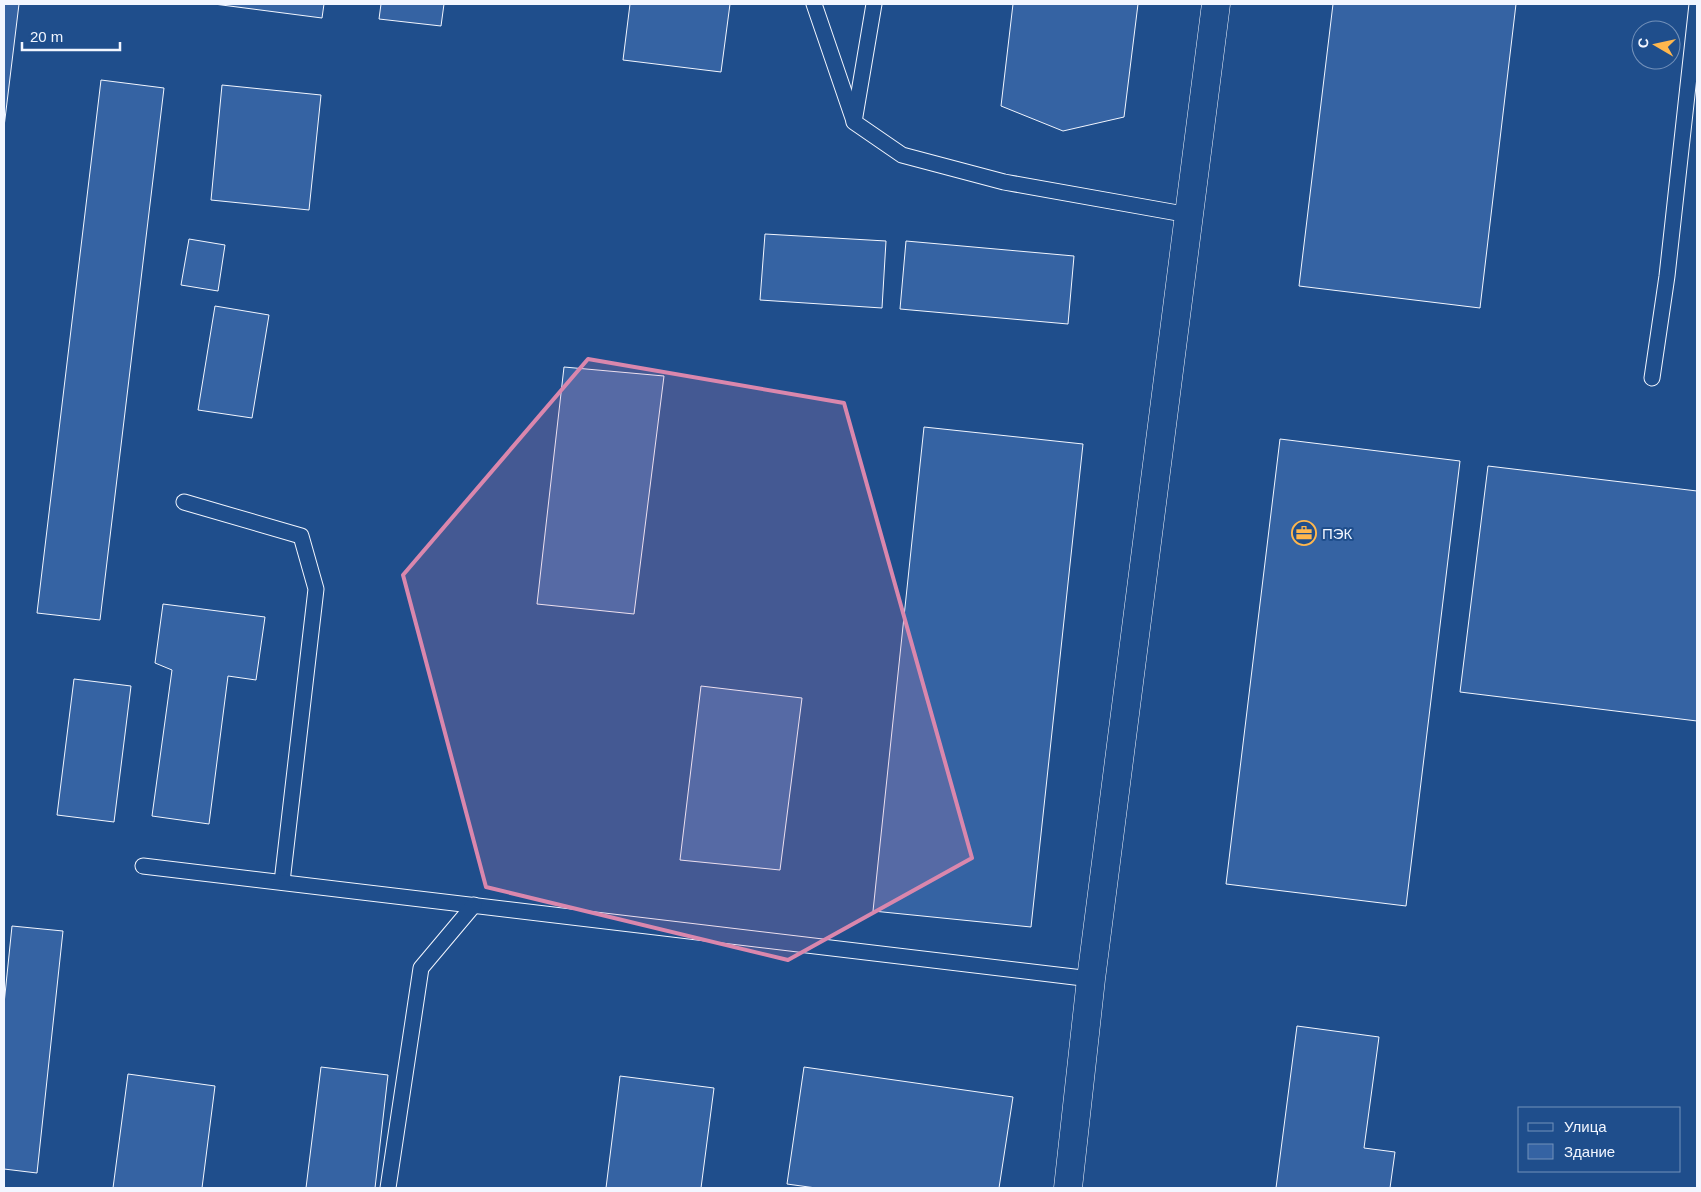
<svg xmlns="http://www.w3.org/2000/svg" width="1701" height="1192" font-family="Helvetica,sans-serif">
	<style>
		.building { fill: #3563a3; stroke: #f2f6ff }
		.lines { fill: none; stroke-linecap: round; stroke-linejoin: round }
		.lane-casing { stroke: #f2f6ff; stroke-width: 17 }
		.street-casing { stroke: #f2f6ff; stroke-width: 29 }
		.lane { stroke: #1f4e8c; stroke-width: 15 }
		.street { stroke: #1f4e8c; stroke-width: 28 }
		.marked { fill: #da87ad; fill-opacity: 0.2; stroke: #da87ad; stroke-width: 4; stroke-linejoin: round }
		.labels { text-anchor: middle; dominant-baseline: central; stroke-width: 4; stroke-linejoin: round; paint-order: stroke }
		.poi-label { font-size: 15px; fill: #f2f6ff; stroke: #1f4e8c; text-anchor: start }
	</style>
	<rect width="100%" height="100%" fill="#1f4e8c"/>
	<!-- building -->
	<g class="building">
		<path d="M 4,4 L 19,4 L 4,127 Z"/>
		<path d="M 214,4 L 324,4 L 322,18 Z"/>
		<path d="M 381,4 L 444,4 L 441,26 L 379,19 Z"/>
		<path d="M 630,4 L 730,4 L 721,72 L 623,60 Z"/>
		<path d="M 1013,4 L 1138,4 L 1124,117 L 1063,131 L 1001,106 Z"/>
		<path d="M 1333,4 L 1516,4 L 1480,308 L 1299,286 Z"/>
		<path d="M 101,80 L 164,88 L 100,620 L 37,613 Z"/>
		<path d="M 222,85 L 321,95 L 309,210 L 211,200 Z"/>
		<path d="M 765,234 L 886,241 L 882,308 L 760,300 Z"/>
		<path d="M 189,239 L 225,245 L 218,291 L 181,285 Z"/>
		<path d="M 906,241 L 1074,256 L 1068,324 L 900,309 Z"/>
		<path d="M 215,306 L 269,315 L 252,418 L 198,410 Z"/>
		<path d="M 564,367 L 664,376 L 634,614 L 537,604 Z"/>
		<path d="M 924,427 L 1083,444 L 1031,927 L 873,911 Z"/>
		<path d="M 1280,439 L 1460,461 L 1406,906 L 1226,884 Z"/>
		<path d="M 1488,466 L 1697,491 L 1697,721 L 1460,692 Z"/>
		<path d="M 163,604 L 265,617 L 256,680 L 228,676 L 209,824 L 152,816 L 172,670 L 155,663 Z"/>
		<path d="M 74,679 L 131,686 L 114,822 L 57,815 Z"/>
		<path d="M 701,686 L 802,698 L 780,870 L 680,860 Z"/>
		<path d="M 12,926 L 63,931 L 37,1173 L 4,1169 L 4,1004 Z"/>
		<path d="M 1297,1026 L 1379,1037 L 1364,1148 L 1395,1152 L 1390,1188 L 1276,1188 Z"/>
		<path d="M 321,1067 L 388,1075 L 375,1188 L 306,1188 Z"/>
		<path d="M 804,1067 L 1013,1097 L 999,1188 L 816,1188 L 787,1184 Z"/>
		<path d="M 128,1074 L 215,1086 L 202,1188 L 113,1188 Z"/>
		<path d="M 620,1076 L 714,1088 L 701,1188 L 606,1188 Z"/>
	</g>
	<g class="lines">
		<defs>
			<g id="lane">
				<path d="M 814,4 L 854,121"/>
				<path d="M 874,4 L 854,122 L 902,155 L 1004,182 L 1189,215"/>
				<path d="M 1652,378 L 1667,276 L 1697,4"/>
				<path d="M 184,502 L 301,536 L 316,589 L 282,882"/>
				<path d="M 143,866 L 1091,979"/>
				<path d="M 388,1188 L 421,968 L 474,905"/>
			</g>
			<path id="street" d="M 1068,1188 L 1091,979 L 1216,4"/>
		</defs>
		<!-- lane casing -->
		<use href="#lane" class="lane-casing"/>
		<!-- street casing -->
		<use href="#street" class="street-casing"/>
		<!-- lane -->
		<use href="#lane" class="lane"/>
		<!-- street -->
		<use href="#street" class="street"/>
	</g>
	<!-- marked area -->
	<path class="marked" d="M 588,359 L 844,403 L 972,858 L 788,960 L 486,887 L 403,575 Z"/>
	<!-- icons -->
	<defs>
		<symbol id="office-ring" viewBox="-11 -11 22 22"><circle r="9.5" fill="#1f4e8c" stroke="#ffb74d" stroke-width="1.5"/><path d="M-6-3h4V-5.5h4V-3h4V5H-6ZM-1-4.5V-3h2v-1.5ZM-6 0V1H6V0Z" fill="#ffb74d"/></symbol>
	</defs>
	<g fill-rule="evenodd">
		<use href="#office-ring" x="1290" y="519" width="28" height="28"/>
	</g>
	<g class="labels">
		<!-- poi labels -->
		<g class="poi-label">
			<text x="1322" y="533">ПЭК</text>
		</g>
	</g>
	<!-- border -->
	<rect width="1701" height="1192" fill="none" stroke="#f2f6ff" stroke-width="10"/>
	<!-- legend -->
	<rect x="1518" y="1107" width="162" height="65" fill="#1f4e8c" stroke="#7391ba"/>
	<rect x="1528" y="1123" width="25" height="8" fill="#1f4e8c" stroke="#7391ba"/>
	<text x="1564" y="1132" font-size="15" fill="#f2f6ff">Улица</text>
	<rect x="1528" y="1144" width="25" height="15" fill="#3563a3" stroke="#7391ba"/>
	<text x="1564" y="1157" font-size="15" fill="#f2f6ff">Здание</text>
	<!-- north arrow -->
	<g transform="translate(1656 45) rotate(279)"><circle r="24" fill="#1f4e8c" stroke="#7391ba"/>
	<path d="M0-4L9 19L0 12L-9 19Z" fill="#ffb74d"/>
	<text y="-8" font-size="14" font-weight="bold" text-anchor="middle" fill="#f2f6ff">С</text>
	</g>
	<!-- scale -->
	<path d="M22 42v8h98v-8" fill="none" stroke="#f2f6ff" stroke-width="2.5"/>
	<text x="30" y="42" font-size="15" fill="#f2f6ff" stroke="#1f4e8c" stroke-width="4" paint-order="stroke">20 m</text>
</svg>
